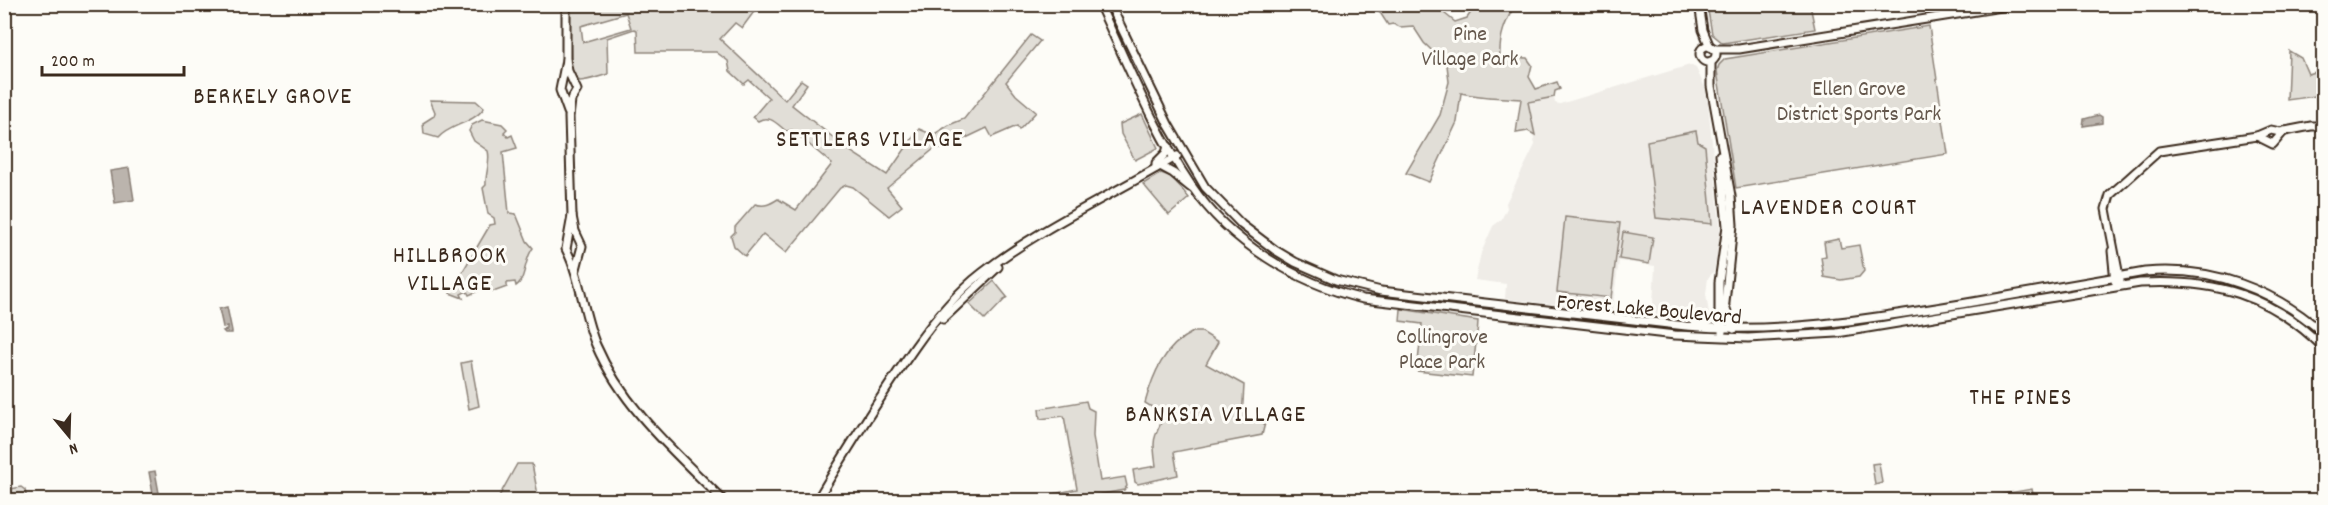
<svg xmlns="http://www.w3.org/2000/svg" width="2328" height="505" font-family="Dekko,sans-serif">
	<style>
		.built { fill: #efece7 }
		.green { fill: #e1ded7; stroke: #8e847a; stroke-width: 1.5; fill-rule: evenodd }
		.water { fill: #bbb4ad; stroke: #887d74; stroke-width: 1.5 }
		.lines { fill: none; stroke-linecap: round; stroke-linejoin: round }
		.secondary-casing { stroke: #3b2a1e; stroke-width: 11 }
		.secondary { stroke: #fdfcf7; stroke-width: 7 }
		.labels { text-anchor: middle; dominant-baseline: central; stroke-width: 6; stroke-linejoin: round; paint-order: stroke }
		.park-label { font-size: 22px; fill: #64574c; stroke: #fdfcf7 }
		.street-label { font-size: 22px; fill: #3b2a1e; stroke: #fdfcf7 }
		.neighbourhood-label { font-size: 24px; letter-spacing: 1.5px; fill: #3b2a1e; stroke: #fdfcf7 }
	</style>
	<rect width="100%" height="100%" fill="#fdfcf7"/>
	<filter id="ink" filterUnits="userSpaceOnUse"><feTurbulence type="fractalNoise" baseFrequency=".0167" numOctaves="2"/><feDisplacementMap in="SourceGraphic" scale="12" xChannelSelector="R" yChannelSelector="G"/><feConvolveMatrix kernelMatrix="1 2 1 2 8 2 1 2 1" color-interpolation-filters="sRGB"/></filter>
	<g filter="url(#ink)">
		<!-- built -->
		<path class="built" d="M 1690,65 L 1696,68 L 1707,92 L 1721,234 L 1714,271 L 1708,278 L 1706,294 L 1709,314 L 1696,318 L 1646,314 L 1646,310 L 1653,304 L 1655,266 L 1619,261 L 1612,311 L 1505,299 L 1506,284 L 1475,280 L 1481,253 L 1493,226 L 1501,220 L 1507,208 L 1506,203 L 1535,145 L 1528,102 L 1554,97 L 1555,103 L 1560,104 Z"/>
		<!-- green -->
		<g class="green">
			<path d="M 569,5 L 759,5 L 742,28 L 735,23 L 720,39 L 785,100 L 801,80 L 807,84 L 792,105 L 853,153 L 887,175 L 919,129 L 933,135 L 949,125 L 964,119 L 1031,35 L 1040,41 L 1006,82 L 1016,95 L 1036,112 L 1019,130 L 1017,126 L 992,137 L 987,128 L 943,149 L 935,148 L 887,188 L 902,206 L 889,216 L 853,187 L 846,185 L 840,188 L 786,253 L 763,234 L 745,256 L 734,246 L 731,236 L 735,232 L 735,227 L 755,204 C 765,207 770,204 778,199 L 796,210 L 832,164 L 792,130 L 786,131 C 777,124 770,114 758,121 L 753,117 L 769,98 L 749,80 L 744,84 L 730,71 L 728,61 L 716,52 L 638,52 L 637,30 L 634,29 L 607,38 L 608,74 C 597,77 591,80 580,81 L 573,76 L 571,69 ZM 626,13 L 631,28 L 583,42 L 581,26 Z"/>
			<path d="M 1369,5 L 1434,5 L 1455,22 L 1467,18 L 1476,5 L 1515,5 C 1505,22 1499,37 1500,57 L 1527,58 L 1532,65 L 1529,77 L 1536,89 L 1557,82 L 1560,89 L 1555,91 L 1554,97 L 1528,102 L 1535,135 L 1528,131 L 1516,133 L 1521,99 C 1500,97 1481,98 1461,93 L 1457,122 L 1429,182 L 1406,173 L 1440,115 L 1449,82 L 1447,65 L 1424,43 L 1413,26 L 1400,27 L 1393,24 L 1388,25 L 1381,14 Z"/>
			<path d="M 1707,5 L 1810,5 L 1815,29 L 1723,43 L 1712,34 Z"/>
			<path d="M 1929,26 L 1948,154 L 1736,188 L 1717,71 L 1719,65 L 1725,59 Z"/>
			<path d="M 2289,51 L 2301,58 L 2308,74 L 2323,70 L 2323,95 L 2287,100 Z"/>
			<path d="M 430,100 L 476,101 L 484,108 C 473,124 450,124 438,138 L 424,134 L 423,123 L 434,116 L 435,112 Z"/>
			<path d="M 1142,114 L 1158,148 L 1135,160 L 1121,134 L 1120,124 Z"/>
			<path d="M 482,120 L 502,124 L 507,129 L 504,132 L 508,137 L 512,135 L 517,148 L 503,152 L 509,213 L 516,214 L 527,241 L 533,248 C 524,259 526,280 516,286 L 515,282 L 507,283 L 507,287 L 496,291 L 486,291 L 486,287 L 478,287 L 478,291 L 469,295 L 467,291 L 461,294 L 463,298 L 450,293 L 490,225 L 495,224 L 494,218 L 488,214 L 483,188 L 486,185 C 485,173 491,162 488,151 L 474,141 L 469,131 L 472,125 Z"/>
			<path d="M 1696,131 L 1698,142 L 1705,146 L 1712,224 L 1656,218 L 1647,141 Z"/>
			<path d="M 1161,173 L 1172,177 L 1189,198 L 1169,215 L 1143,184 Z"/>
			<path d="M 1565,217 L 1620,223 L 1611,298 L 1557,292 Z"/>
			<path d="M 1623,232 L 1653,237 L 1649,264 L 1619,259 Z"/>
			<path d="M 1839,239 L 1841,248 L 1859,245 L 1864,271 L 1859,277 L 1841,280 L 1824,277 L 1821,257 L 1826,256 L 1824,242 Z"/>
			<path d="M 994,281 L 1007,297 L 985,320 L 969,304 Z"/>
			<path d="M 1401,309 L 1478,321 C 1477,340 1474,357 1472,377 L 1417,371 L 1422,324 L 1400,321 Z"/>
			<path d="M 1193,332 L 1202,332 L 1218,342 L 1206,364 L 1244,385 L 1242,419 L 1265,423 L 1262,435 L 1174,452 L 1178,475 L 1138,484 L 1135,482 L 1133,470 L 1156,466 C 1152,440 1153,438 1165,415 L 1145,403 C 1153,374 1164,346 1193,332 Z"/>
			<path d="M 471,361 L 479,406 L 469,409 L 461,363 Z"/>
			<path d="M 1086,401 L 1088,408 L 1094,411 L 1093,436 L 1100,481 L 1125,477 L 1127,486 L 1124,490 L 1097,495 L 1098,500 L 1083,500 L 1082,498 L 1056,500 L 1053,494 L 1077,489 L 1064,416 L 1040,419 L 1039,409 Z"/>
			<path d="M 1879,463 L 1882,483 L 1875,485 L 1872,464 Z"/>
			<path d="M 517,464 L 532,464 L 539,500 L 497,500 Z"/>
			<path d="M 21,487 L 25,490 L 27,500 L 5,500 L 5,490 Z"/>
			<path d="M 2032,489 L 2034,500 L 1981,500 L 1980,498 Z"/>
		</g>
		<!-- water -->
		<g class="water">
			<path d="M 2099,115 L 2102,117 L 2102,123 L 2083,126 L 2084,119 Z"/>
			<path d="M 129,168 L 134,200 L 115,203 L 110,171 Z"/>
			<path d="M 227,307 L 232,331 L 232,333 L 225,333 L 223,331 L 227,330 L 227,326 L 223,327 L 219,309 Z"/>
			<path d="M 155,471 L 159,493 L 153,494 L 149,472 Z"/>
		</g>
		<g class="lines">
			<defs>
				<g id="secondary">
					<path d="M 566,4 L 566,60 L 560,90 L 568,112"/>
					<path d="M 1099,4 C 1128,65 1153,129 1191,185 C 1230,243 1297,283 1363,299 L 1675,335 L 1748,338 L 1837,333 L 2140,283 C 2214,279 2270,294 2324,348"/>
					<path d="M 1110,4 L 1168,124 L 1205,187 L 1242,225 L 1275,250 L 1295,262 L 1336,280 L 1381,291 L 1686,326 C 1779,334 1870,319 1961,304 C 2023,293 2084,283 2145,272 C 2212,266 2274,289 2324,334"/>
					<path d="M 1699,4 L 1703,30 L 1710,47"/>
					<circle cx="1708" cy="54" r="8"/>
					<path d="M 1713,49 L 1739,49 L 2020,4"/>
					<path d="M 566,60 L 568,71 L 577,90 L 571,100 L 569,117 L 572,216 L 575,231 L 582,246 L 576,269"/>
					<path d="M 1711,61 L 1711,86 L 1731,196 L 1733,225 L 1722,332"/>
					<path d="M 2257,136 L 2273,144 L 2284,131"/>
					<path d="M 1160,166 L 1173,173 L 1190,187"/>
					<path d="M 1156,168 L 1156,163 L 1166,153 L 1168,146"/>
					<path d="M 572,216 L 566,249 C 581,278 583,314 596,345 C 623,408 676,453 723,500"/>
					<path d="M 2112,251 L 2115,281"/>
					<path d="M 2120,281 L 2106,209 L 2110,195 L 2159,151 L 2257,136 L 2271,130 L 2280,132 L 2311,126 L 2324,126"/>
					<path d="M 1726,309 L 1731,324 L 1734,329"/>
					<path d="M 943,319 L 998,267"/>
					<path d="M 1695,324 L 1712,320 L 1719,314"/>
					<path d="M 1719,326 L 1719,282 L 1727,226 L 1720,155"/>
					<path d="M 817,500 C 848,448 880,397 915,347 C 934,320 956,293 982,273 C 1042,226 1113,195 1177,156"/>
				</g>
			</defs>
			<!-- secondary casing -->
			<use href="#secondary" class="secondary-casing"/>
			<!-- secondary -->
			<use href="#secondary" class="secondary"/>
		</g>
	</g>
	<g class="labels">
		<!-- park labels -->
		<g class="park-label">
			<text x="1470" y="35">Pine<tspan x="1470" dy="25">Village Park</tspan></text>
			<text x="1859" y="90">Ellen Grove<tspan x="1859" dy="25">District Sports Park</tspan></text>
			<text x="1442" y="338">Collingrove<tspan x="1442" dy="25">Place Park</tspan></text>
		</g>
		<!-- street labels -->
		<g class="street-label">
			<text transform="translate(1649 311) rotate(5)">Forest Lake Boulevard</text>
		</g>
		<!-- neighbourhood labels -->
		<g class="neighbourhood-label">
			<text x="273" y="98">BERKELY GROVE</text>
			<text x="870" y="141">SETTLERS VILLAGE</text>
			<text x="1829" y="209">LAVENDER COURT</text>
			<text x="450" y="257">HILLBROOK<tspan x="450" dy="28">VILLAGE</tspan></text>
			<text x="2021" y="399">THE PINES</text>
			<text x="1216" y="416">BANKSIA VILLAGE</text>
		</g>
	</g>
	<!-- margin -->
	<rect width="2328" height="505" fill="none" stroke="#fdfcf7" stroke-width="24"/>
	<rect x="12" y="12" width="2304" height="481" fill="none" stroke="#3b2a1e" stroke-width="2" filter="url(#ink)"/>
	<!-- north arrow -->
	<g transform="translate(69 436) rotate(161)" stroke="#fdfcf7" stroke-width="4.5" paint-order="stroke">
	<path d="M0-4.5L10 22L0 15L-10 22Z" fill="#3b2a1e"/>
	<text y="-9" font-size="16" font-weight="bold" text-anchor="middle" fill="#3b2a1e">N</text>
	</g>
	<!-- scale -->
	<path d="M42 66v9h142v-9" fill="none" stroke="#3b2a1e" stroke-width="3"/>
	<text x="51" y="66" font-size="18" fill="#3b2a1e" stroke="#fdfcf7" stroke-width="4.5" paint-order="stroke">200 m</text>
</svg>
